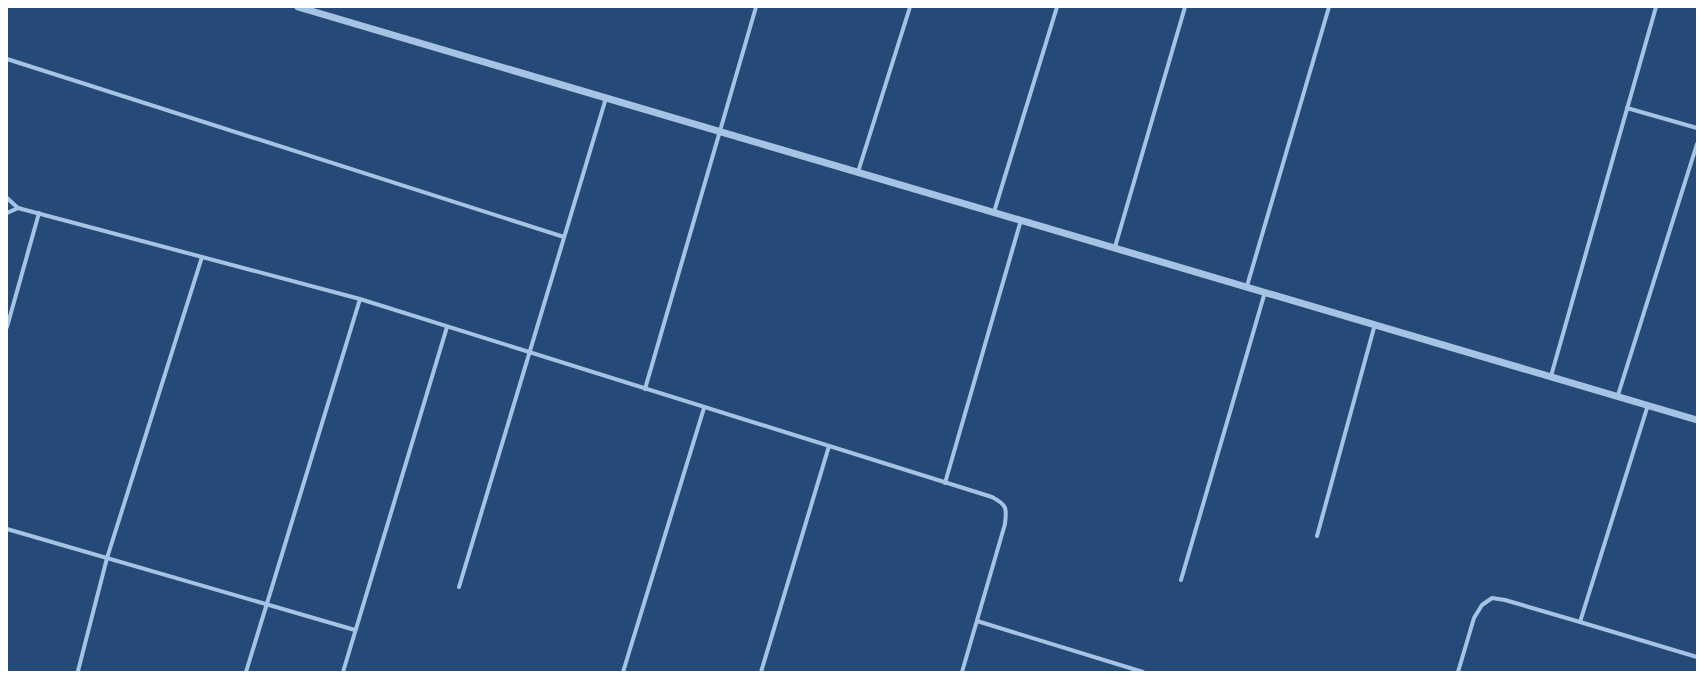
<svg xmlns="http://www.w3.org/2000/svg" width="1704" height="679" font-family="Jost,sans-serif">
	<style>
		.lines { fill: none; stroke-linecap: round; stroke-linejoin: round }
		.minor { stroke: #a7c3e3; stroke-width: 4 }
		.tertiary { stroke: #a7c3e3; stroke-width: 7 }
	</style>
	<rect width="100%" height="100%" fill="#254a77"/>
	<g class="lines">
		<!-- minor -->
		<g class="minor">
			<path d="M 7,59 L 564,237"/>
			<path d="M 1627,108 L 1697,128"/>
			<path d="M 858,172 L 910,7"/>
			<path d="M 7,198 L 18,208 L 360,299 L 992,497 C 1007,505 1007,508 1005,524 L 962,672"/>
			<path d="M 994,212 L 1057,7"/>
			<path d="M 7,213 L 18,208"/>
			<path d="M 1115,247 L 1185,7"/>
			<path d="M 1247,286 L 1329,7"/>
			<path d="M 7,327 L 39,213"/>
			<path d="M 1551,376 L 1656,7"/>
			<path d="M 645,389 L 756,7"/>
			<path d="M 1618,395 L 1697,144"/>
			<path d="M 945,483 L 1021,220"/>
			<path d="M 7,529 L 355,630"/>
			<path d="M 1317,536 L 1375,324"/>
			<path d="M 1181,580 L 1265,292"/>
			<path d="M 459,587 L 606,98"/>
			<path d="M 977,621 L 1143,672"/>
			<path d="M 1580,622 L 1697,657"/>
			<path d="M 78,671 L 107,558 L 202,257"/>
			<path d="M 246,672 L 360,299"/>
			<path d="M 343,672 L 447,327"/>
			<path d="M 623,672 L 704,408"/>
			<path d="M 761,672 L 829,446"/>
			<path d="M 1458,672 L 1474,618 L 1482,605 L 1492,598 L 1505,600 L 1580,622 L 1648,405"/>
		</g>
		<!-- tertiary -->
		<path class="tertiary" d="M 298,7 L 1697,420"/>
	</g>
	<!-- border -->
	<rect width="1704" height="679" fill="none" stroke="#ffffff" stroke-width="16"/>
</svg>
